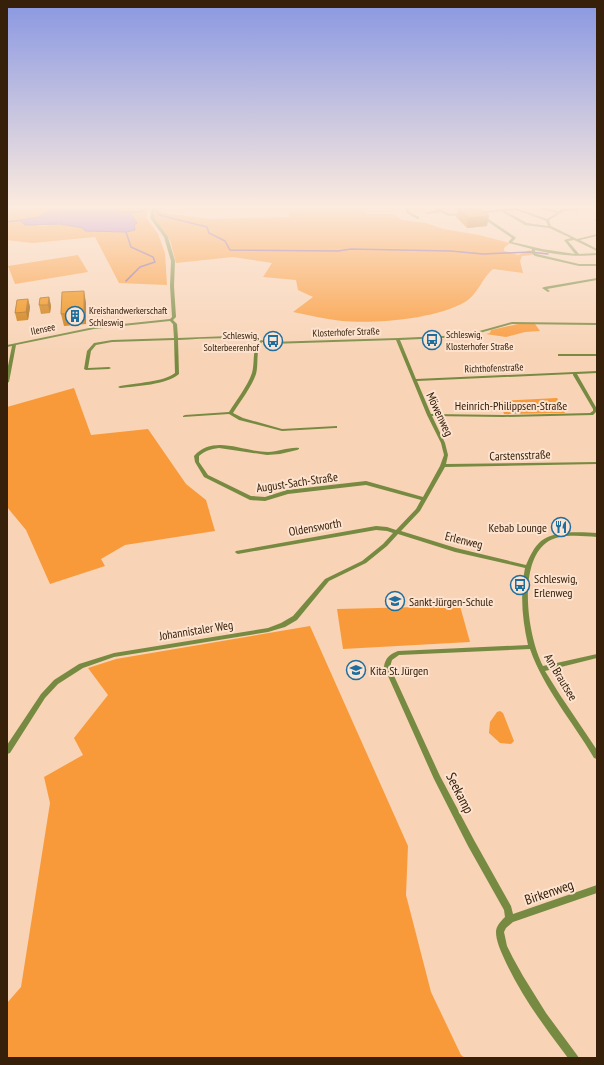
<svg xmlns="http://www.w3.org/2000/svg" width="604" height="1065" font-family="'PT Sans Narrow',sans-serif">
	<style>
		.green { fill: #f99a3a }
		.water { fill: #9a6bda; stroke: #7c549c }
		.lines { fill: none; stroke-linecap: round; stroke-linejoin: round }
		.stream { stroke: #7c549c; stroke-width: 1.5 }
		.street { fill: #778a41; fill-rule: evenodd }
		.wall { fill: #cd7603 }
		.shaded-wall { fill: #a76003 }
		.building { fill: #ee8904; stroke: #a76003 }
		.labels { text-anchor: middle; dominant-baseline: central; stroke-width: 4; stroke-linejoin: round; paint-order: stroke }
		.far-poi-label { font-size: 10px; fill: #37200a; stroke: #fce3cf; text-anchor: start }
		.far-street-label { font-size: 10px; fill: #37200a; stroke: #fce3cf }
		.street-label { font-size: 12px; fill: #37200a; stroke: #fce3cf }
		.poi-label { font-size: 12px; fill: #37200a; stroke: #fce3cf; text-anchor: start }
		.near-street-label { font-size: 14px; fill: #37200a; stroke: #fce3cf }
	</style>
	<rect width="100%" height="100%" fill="#f8d3b5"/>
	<!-- green -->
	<g class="green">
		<path d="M 7,208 L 60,208 L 48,210 L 47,212 L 39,217 L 14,220 L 41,226 L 61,224 L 84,228 L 118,211 L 119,208 L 149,208 L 146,217 L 158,234 L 165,253 L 167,285 L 119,283 L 95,237 L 32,243 L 7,240 Z"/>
		<path d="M 155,208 L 162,208 L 162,213 L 210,219 L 290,217 L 288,208 L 361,208 L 367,214 L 393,214 L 402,220 L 426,223 L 443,229 L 479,235 L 510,243 L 504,248 L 504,251 L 518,255 L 530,250 L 532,255 L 522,256 L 520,261 L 523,273 L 493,269 C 482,278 478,294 465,302 C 436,319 375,324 342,321 C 325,319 309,315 293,312 L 313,297 L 298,290 L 296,280 L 263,277 L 272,263 L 233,257 L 176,263 L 170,240 L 152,216 Z"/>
		<path d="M 78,255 L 88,272 L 15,284 L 8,266 Z"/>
		<path d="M 518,324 L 535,324 L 540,331 L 525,332 L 506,337 L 486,334 L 490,333 L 491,330 Z"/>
		<path d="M 74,388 L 91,435 L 148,429 L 186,484 L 206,500 L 215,531 L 125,545 L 101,559 L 105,566 L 50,584 L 26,530 L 7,507 L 7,407 Z"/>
		<path d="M 557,398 L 565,413 L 504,414 L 499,401 Z"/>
		<path d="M 460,606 L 470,642 L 343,649 L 337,609 Z"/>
		<path d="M 310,626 L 408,846 L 406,895 L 431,992 L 461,1055 L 465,1058 L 7,1058 L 7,1003 L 21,987 L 50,803 L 44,777 L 83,755 L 74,738 L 108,695 L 88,668 L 116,659 Z"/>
		<path d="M 500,711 L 503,713 L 514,741 L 511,744 L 500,743 L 489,733 L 490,722 L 497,712 Z"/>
	</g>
	<!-- water -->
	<path class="water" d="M 60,208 L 119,208 L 118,211 L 129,212 L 137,223 L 134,225 L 135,230 L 126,232 L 85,231 L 83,228 L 61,224 L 25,225 L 21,221 L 13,221 L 39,217 L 47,212 L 48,210 Z"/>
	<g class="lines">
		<!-- stream -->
		<g class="stream">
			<path d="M 156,209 L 159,215 L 207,227 L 209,233 L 225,241 L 230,250 L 338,251 L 351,249 L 451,251 L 483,254 L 530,252 L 548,254"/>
			<path d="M 129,212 L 140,212 L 146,209"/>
			<path d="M 7,222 L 13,221"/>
			<path d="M 126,232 L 131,247 L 153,257 L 155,262 L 140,267 L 126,281"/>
		</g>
		<!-- street -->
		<g class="street">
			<path d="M 152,208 L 155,208 L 154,218 L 168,237 L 175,261 L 174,286 L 176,317 L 173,320 L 177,324 L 178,338 L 230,336 L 246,337 L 270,342 L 398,338 L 465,335 L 512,322 L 597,323 L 597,325 L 512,324 L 465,337 L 400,340 L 416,379 L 597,371 L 597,373 L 577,374 L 597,409 L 597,411 L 593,415 L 503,417 L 432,416 L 445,443 L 448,455 L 446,464 L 597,462 L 597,464 L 445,467 L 420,511 L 401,531 L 456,548 L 526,565 C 530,556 534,547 541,541 C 554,530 581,532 597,533 L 597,537 C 582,536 558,533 546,543 C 517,565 528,638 543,666 L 597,654 L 597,658 L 545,671 L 560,695 L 597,750 L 597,759 L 594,758 C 573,722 544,689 530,649 L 399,655 L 392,660 L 390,667 L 440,776 L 474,840 L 511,906 L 513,914 L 597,885 L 597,893 L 513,922 L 506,928 L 504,932 L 507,946 L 513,958 L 523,976 L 546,1013 L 577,1055 L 579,1058 L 568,1058 L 562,1050 C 540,1021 518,990 503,956 C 500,949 496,940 496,932 C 496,926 501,921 505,917 L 504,910 L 468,846 L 434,779 L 384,667 C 385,658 390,654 398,651 L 528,645 C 522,619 520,594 525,568 L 455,552 L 398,534 L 387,546 L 366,563 L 329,581 L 297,620 L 285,627 L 268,632 L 114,657 L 83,668 L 58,684 L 45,698 L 10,753 L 7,754 L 7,745 L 41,694 L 54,680 L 79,664 L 114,653 L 268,628 L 281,623 L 293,616 L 325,579 L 362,561 L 383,544 L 393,533 L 387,531 L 376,530 L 238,554 L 236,553 L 235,552 L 236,551 L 376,526 L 387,527 L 396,530 L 416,509 L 421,500 L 366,485 L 288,494 L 265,501 L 250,500 L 204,477 L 195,462 L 194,456 C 214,434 243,452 268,452 C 278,452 289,447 299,448 L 299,449 L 297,450 L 280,454 L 267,455 L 219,448 C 210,449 205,451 199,456 L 199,462 L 208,475 L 251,496 L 265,497 L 287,490 L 366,481 L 423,497 L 440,466 L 444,455 L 441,443 L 427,415 L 396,340 L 270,344 L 262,342 C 255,352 259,363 256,374 C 251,388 241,400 233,413 L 243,418 L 282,429 L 337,426 L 337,428 L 335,428 L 282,431 L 239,420 L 229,414 L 183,417 L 183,416 L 185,415 L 229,412 C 237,399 247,387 252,373 C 255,362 252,351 258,342 C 232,336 205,339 178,340 L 179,374 C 166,385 137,386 120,388 L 118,387 L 120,386 C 135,383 164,382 175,373 L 174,340 L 112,342 L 96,345 L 91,351 L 88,368 L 109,367 L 111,368 L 109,369 L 86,370 L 84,369 L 87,351 L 94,343 L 112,340 L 174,338 L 173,324 L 170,321 L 94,329 L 16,345 L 9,382 L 7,383 L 7,371 L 12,346 L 7,347 L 7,345 L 94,327 L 170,319 L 172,317 L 170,286 L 171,261 L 164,237 L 150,218 ZM 573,374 L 573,375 L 593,409 L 593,411 L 590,413 L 503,415 L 431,414 L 417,381 Z"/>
			<path d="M 406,208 L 408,208 L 409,212 L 419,217 L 419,219 L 417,219 L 407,213 Z"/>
			<path d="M 434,208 L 438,208 L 450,214 L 463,213 L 465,214 L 463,215 L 449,216 L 441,212 L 427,214 L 425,213 L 438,210 Z"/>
			<path d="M 516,208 L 547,219 L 557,213 L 541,209 L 541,208 L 544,208 L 559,211 L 563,209 L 582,208 L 581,209 L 564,211 L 549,220 L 551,226 L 577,239 L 597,234 L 597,236 L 580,240 L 597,249 L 597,251 L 574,240 L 568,241 L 579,254 L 597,253 L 597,255 C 576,257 556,255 535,250 L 535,253 L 537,254 L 579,264 L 597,264 L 597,266 L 579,266 L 535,256 L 531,253 L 532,249 L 509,243 L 509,241 L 512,238 L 481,217 L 484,216 L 515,237 L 516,238 L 512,242 L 542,249 L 575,254 L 564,240 L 571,238 L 549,228 L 525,225 L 501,211 L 477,214 L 475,213 L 477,212 ZM 516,210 L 546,221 L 548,226 L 527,223 L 505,211 Z"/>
			<path d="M 596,219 L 597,219 L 597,221 L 594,220 Z"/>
			<path d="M 597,278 L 597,280 L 547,289 L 550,291 L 548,292 L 542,288 L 544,287 Z"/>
			<rect x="558" y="354" width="39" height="2"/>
		</g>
	</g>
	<!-- wall -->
	<g class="wall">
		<path d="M 458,208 L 480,208 L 487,226 L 467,228 L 456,217 Z"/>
		<path d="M 49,297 L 51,306 L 50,313 L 41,314 L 39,305 Z"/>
		<path d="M 28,299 L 30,307 L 28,320 L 17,321 L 15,313 Z"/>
		<path d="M 86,302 L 86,324 L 64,326 L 61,314 Z"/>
	</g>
	<!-- shaded-wall -->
	<g class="shaded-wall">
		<path d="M 489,216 L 487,226 L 467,228 L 468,218 Z"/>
		<path d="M 84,291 L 86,302 L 86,324 L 84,313 Z"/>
		<path d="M 49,297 L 51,306 L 50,313 L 48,305 Z"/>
		<path d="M 28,299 L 30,307 L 28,320 L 26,312 Z"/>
	</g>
	<!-- building -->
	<g class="building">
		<path d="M 458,208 L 480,208 L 489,216 L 468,218 Z"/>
		<path d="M 84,291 L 84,313 L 61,314 L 62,292 Z"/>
		<path d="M 49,297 L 48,305 L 39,305 L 40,298 Z"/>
		<path d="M 28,299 L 26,312 L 15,313 L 17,300 Z"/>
	</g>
	<!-- sky -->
	<linearGradient id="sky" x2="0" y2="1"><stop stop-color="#8997e2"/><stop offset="0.58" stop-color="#fcebde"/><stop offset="1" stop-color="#fcebde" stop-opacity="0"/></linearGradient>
	<rect width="604" height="357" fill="url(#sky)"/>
	<!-- icons -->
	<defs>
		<symbol id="building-ring" viewBox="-11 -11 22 22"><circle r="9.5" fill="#fce3cf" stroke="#1e6e9f" stroke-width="1.5"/><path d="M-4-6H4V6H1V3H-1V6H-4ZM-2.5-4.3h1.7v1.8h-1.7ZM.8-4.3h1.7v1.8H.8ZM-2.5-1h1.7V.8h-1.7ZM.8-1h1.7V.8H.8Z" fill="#1e6e9f"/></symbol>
		<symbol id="bus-ring" viewBox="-11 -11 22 22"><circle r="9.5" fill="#fce3cf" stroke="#1e6e9f" stroke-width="1.5"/><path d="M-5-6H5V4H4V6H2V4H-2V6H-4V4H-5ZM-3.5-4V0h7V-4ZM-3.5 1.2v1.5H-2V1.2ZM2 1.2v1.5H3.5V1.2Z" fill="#1e6e9f"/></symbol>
		<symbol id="restaurant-ring" viewBox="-11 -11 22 22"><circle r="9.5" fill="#fce3cf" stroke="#1e6e9f" stroke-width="1.5"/><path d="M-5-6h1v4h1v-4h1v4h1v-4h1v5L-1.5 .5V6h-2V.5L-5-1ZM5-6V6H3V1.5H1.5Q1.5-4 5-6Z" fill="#1e6e9f"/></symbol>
		<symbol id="school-ring" viewBox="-11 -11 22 22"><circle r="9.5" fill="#fce3cf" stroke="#1e6e9f" stroke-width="1.5"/><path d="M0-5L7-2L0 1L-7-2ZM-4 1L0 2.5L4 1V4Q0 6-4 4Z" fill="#1e6e9f"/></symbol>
	</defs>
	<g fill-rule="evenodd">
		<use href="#building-ring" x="64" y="305" width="22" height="22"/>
		<use href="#bus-ring" x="421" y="329" width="22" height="22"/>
		<use href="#bus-ring" x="262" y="330" width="22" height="22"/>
		<use href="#restaurant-ring" x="550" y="516" width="22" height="22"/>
		<use href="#bus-ring" x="509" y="574" width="22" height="22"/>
		<use href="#school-ring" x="384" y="590" width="22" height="22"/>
		<use href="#school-ring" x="345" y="659" width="22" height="22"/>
	</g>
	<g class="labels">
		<!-- far-poi labels -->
		<g class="far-poi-label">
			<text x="89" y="310">Kreishandwerkerschaft<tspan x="89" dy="12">Schleswig</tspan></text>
			<text x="446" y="334">Schleswig,<tspan x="446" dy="12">Klosterhofer Straße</tspan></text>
			<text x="259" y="335" text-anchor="end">Schleswig,<tspan x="259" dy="12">Solterbeerenhof</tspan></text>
		</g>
		<!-- far-street labels -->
		<g class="far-street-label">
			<text transform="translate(43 329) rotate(-12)">Ilensee</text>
			<text transform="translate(346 332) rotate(-2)">Klosterhofer Straße</text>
			<text transform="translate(494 368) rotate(-2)">Richthofenstraße</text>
		</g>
		<!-- street labels -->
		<g class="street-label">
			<text x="511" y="405">Heinrich-Philippsen-Straße</text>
			<text transform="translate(440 414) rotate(65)">Möwenweg</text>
			<text transform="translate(520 455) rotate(-2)">Carstensstraße</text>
			<text transform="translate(297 482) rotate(-8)">August-Sach-Straße</text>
			<text transform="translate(315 527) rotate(-10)">Oldensworth</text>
			<text transform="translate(464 540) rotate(14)">Erlenweg</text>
			<text transform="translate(196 630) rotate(-9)">Johannistaler Weg</text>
			<text transform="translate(561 677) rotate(59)">Am Brautsee</text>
		</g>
		<!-- poi labels -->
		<g class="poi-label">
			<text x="547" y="527" text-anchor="end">Kebab Lounge</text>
			<text x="534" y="578">Schleswig,<tspan x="534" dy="14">Erlenweg</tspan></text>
			<text x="409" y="601">Sankt-Jürgen-Schule</text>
			<text x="370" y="670">Kita St. Jürgen</text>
		</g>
		<!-- near-street labels -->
		<g class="near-street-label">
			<text transform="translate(460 793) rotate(63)">Seekamp</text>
			<text transform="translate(549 892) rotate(-19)">Birkenweg</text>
		</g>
	</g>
	<!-- border -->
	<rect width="604" height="1065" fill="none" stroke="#37200a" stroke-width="16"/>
</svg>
